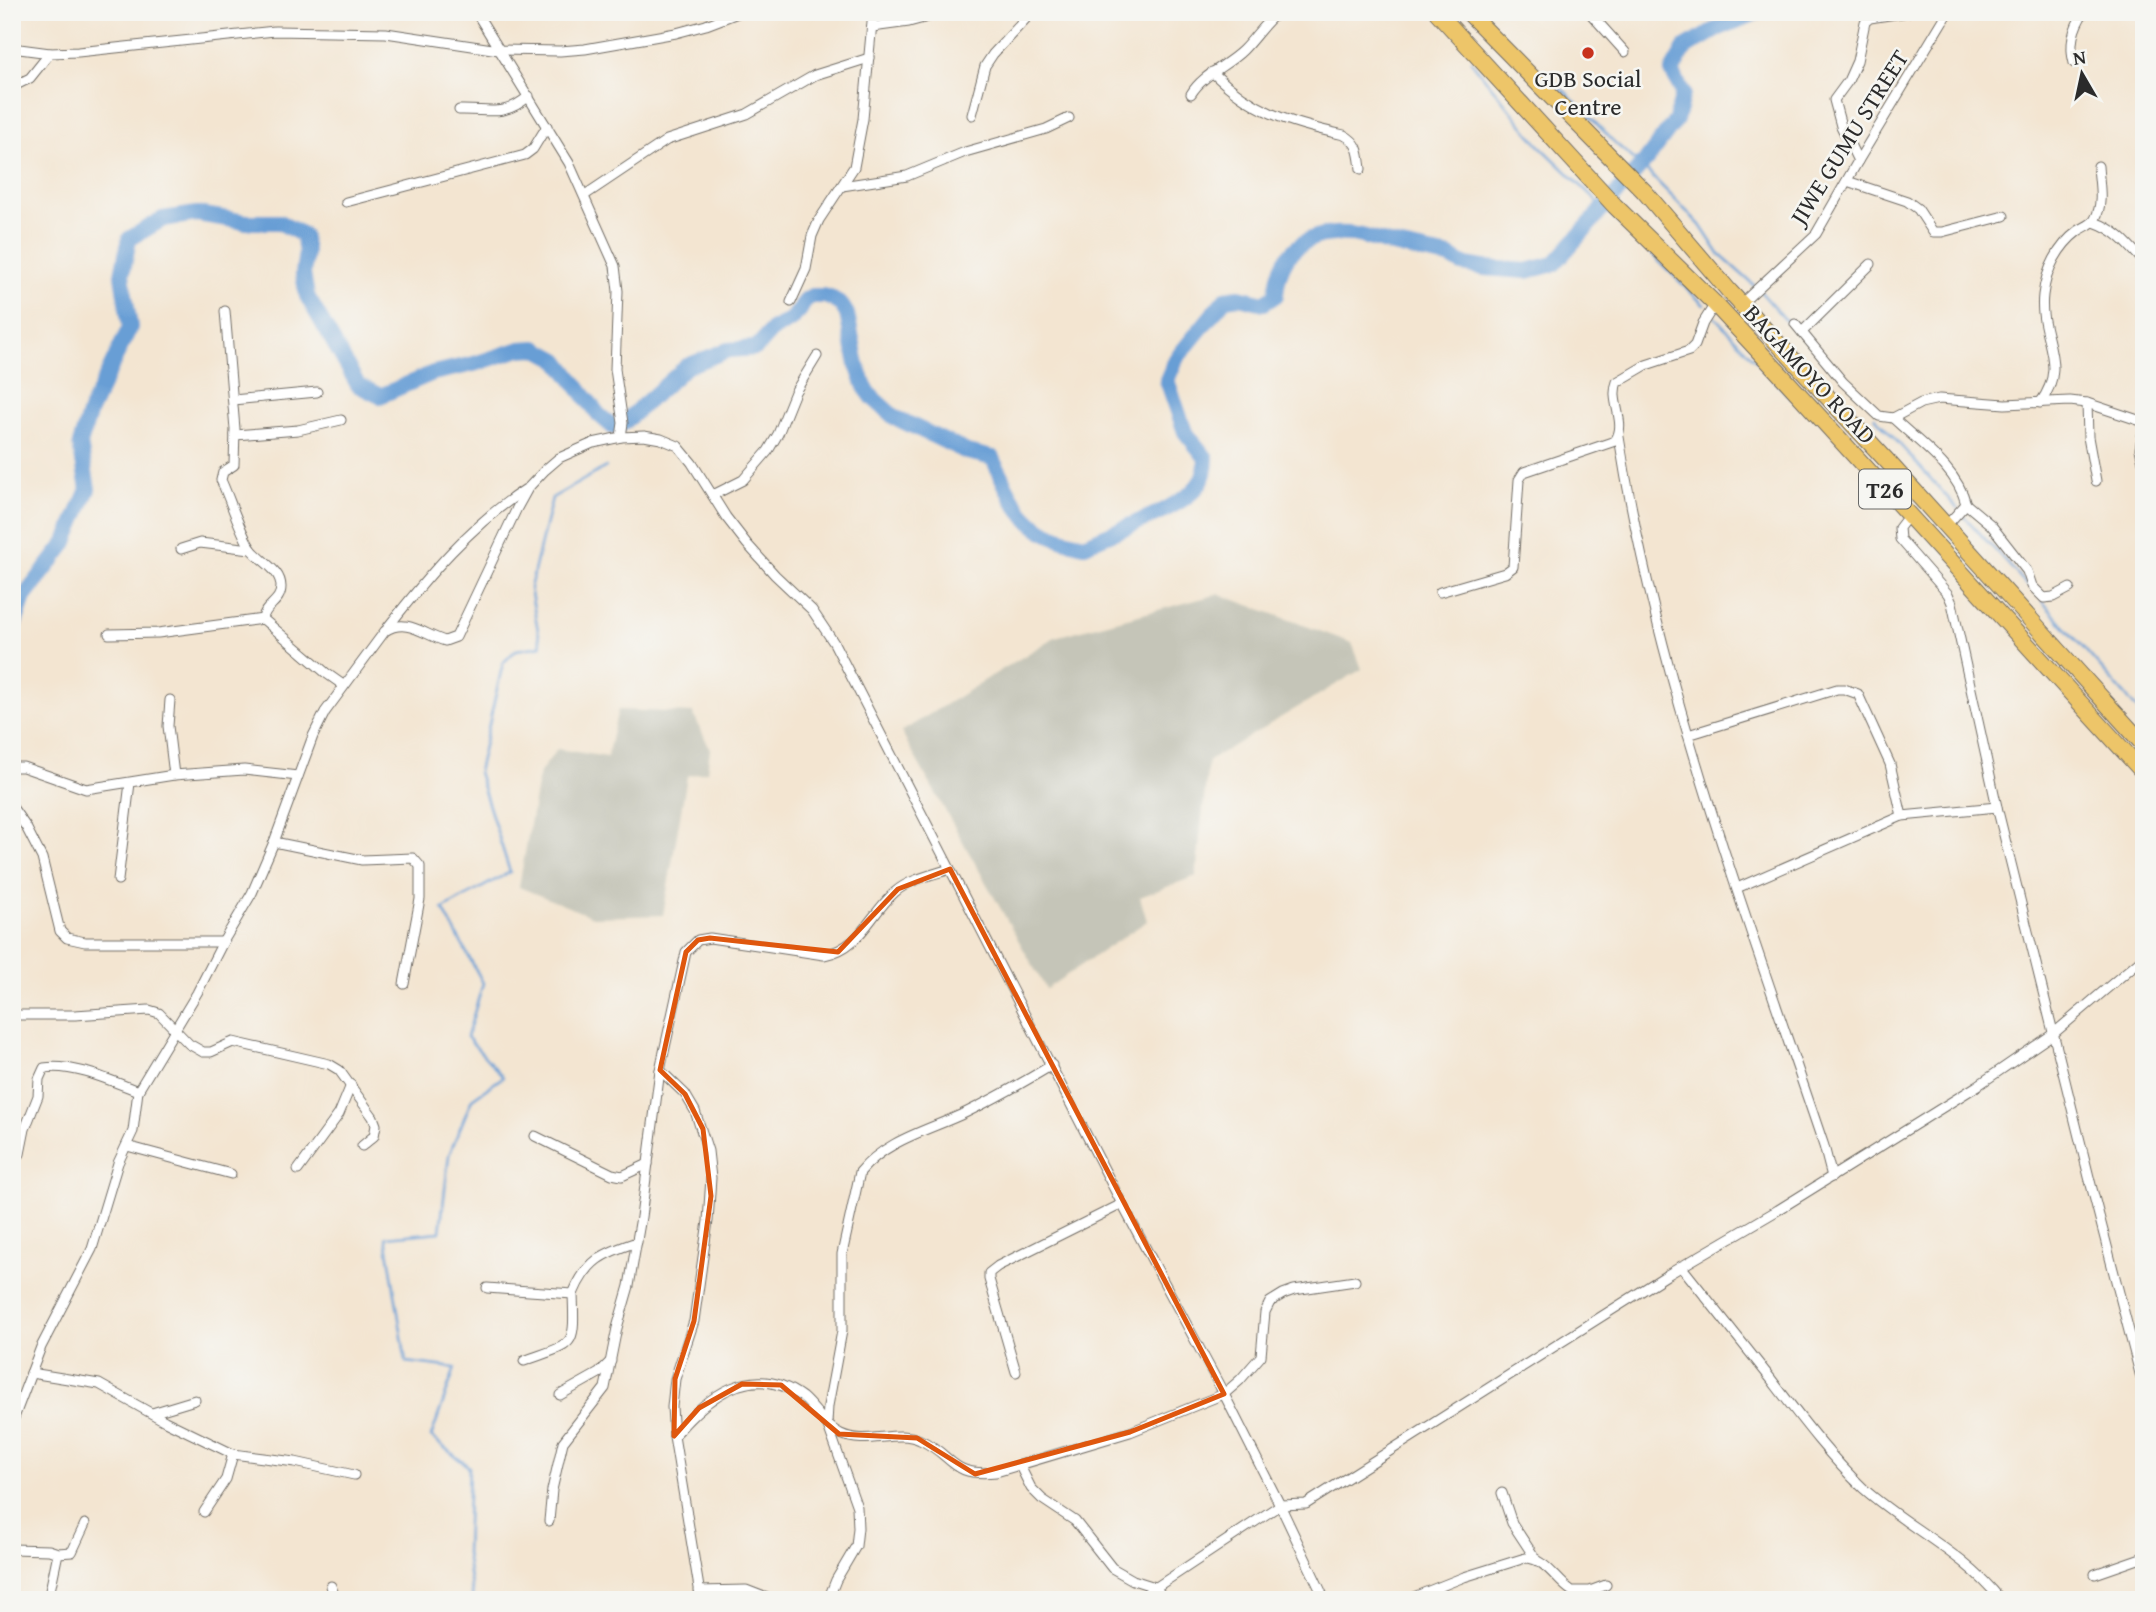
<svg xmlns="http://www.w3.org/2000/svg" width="2156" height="1612" font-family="'Gentium Book Plus',serif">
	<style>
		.industrial { fill: #c5c5b8 }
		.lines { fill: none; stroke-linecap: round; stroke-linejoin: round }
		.stream { stroke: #689ed5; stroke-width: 2.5 }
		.river { stroke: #689ed5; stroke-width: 16 }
		.street-casing { stroke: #716c65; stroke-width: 11 }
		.highway-casing { stroke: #716c65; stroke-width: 18 }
		.street { stroke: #fff; stroke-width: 9 }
		.highway { stroke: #edc569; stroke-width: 16 }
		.marked { fill: none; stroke: #df570e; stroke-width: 5; stroke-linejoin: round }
		.poi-dot { fill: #c8321e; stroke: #f6f6f2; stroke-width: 2.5 }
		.labels { text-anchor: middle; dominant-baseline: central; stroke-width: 5; stroke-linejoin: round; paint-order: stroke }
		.shield { fill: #f6f6f2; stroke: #686867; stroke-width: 2 }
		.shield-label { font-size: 23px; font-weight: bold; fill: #2b2b2b }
		.poi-label { font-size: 24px; fill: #2b2b2b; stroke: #f6f6f2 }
		.street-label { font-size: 24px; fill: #2b2b2b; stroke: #f6f6f2 }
	</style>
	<rect width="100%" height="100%" fill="#f6f6f2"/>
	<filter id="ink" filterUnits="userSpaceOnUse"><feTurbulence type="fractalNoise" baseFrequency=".0143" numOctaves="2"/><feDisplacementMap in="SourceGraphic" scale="14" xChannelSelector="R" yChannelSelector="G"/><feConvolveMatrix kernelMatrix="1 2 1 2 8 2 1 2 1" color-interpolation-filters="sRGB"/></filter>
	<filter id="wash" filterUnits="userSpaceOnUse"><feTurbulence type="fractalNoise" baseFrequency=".00686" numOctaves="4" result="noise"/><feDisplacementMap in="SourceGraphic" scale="28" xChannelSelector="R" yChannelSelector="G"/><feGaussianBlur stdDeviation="1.57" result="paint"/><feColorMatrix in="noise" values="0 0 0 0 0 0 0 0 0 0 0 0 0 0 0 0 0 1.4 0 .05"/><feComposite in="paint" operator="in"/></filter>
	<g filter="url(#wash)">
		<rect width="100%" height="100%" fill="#f3e5d1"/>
		<!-- industrial -->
		<g class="industrial">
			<path d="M 1219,594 L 1352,643 L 1362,669 L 1208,761 L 1196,876 L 1140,897 L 1147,921 L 1046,989 L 901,732 L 1055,637 Z"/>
			<path d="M 618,710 L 693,713 L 710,749 L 707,771 L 687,776 L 663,915 L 593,917 L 519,887 L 539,774 L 557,749 L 607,757 Z"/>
		</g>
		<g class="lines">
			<!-- stream -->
			<g class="stream">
				<path d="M 1471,61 L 1538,144 L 1704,305"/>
				<path d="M 1555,87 L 1566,92 L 1616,144 L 1642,166 L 1700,225 L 1719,254 L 1755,286"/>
				<path d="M 1759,290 L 1792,327"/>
				<path d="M 1714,316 L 1791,398"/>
				<path d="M 1875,417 L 1957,508"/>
				<path d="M 1963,515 L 2028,586"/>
				<path d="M 2042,601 L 2144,717"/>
				<path d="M 473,1600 L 466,1553 L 469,1467 L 431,1437 L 455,1368 L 406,1362 L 386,1237 L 440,1232 L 449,1155 L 472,1099 L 503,1077 L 467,1037 L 483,983 L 443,909 L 510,872 L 478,772 L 503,663 L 516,650 L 541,646 L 530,588 L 552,498 L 606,467"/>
			</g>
			<!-- river -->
			<path class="river" d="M 12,631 L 24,597 L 65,544 L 88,489 L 80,444 L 90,411 L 130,327 L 122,275 L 129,239 L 163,219 L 197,214 L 246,222 L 279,222 L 303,235 L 306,252 L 303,274 L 307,296 L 358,385 L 380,396 L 433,373 L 474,364 L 520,349 L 536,348 L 558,360 L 598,414 L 613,427 L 623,423 L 687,366 L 728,350 L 756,348 L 773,329 L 789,321 L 800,310 L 805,300 L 812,296 L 824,296 L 833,299 L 842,306 L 847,314 L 857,365 L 865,387 L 873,398 L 894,417 L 967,452 L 993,458 C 1015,508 1027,535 1085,545 C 1113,530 1182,510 1199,484 C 1205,476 1206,468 1206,458 L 1185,432 L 1167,380 L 1176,359 L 1225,299 L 1239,297 L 1264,303 L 1276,295 C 1279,251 1306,231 1349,234 C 1366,235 1381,243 1397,246 C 1415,250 1432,254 1450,257 L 1462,264 L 1484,268 L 1527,271 L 1554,264 L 1647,159 L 1676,120 L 1683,93 L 1672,71 L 1685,48 L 1719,28 L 1758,12"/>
		</g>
	</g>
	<g filter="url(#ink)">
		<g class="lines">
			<defs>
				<g id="street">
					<path d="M 476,12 L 569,163 L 615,266 L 618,291 L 615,369 L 623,423 L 621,437"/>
					<path d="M 1589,12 L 1625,52"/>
					<path d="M 872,27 L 909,22 L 946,12"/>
					<path d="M 12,48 L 50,53 L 78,52 L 275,31 L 386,33 L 499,50 L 560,51 L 585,49 L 676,33 L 706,25 L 740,12"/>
					<path d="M 2074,63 C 2069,45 2073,28 2084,12"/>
					<path d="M 1212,72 C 1253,112 1289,123 1344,135 C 1359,143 1359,153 1361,169"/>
					<path d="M 12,87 L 30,78 L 50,53"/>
					<path d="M 1191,94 C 1203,74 1227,66 1243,50 C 1255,38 1264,23 1278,12"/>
					<path d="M 459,110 C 490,109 503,118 529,96"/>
					<path d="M 972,115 L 985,66 L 993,54 L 1032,12"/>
					<path d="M 1858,161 L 1841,126 L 1834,100 L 1848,81 L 1857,61 L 1865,22 L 1870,18 L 1908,12"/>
					<path d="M 1847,181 L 1907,201 L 1918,209 L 1933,232 L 1942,232 L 2004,216"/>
					<path d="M 842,186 L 907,176 L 965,152 L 1046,129 L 1069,118"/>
					<path d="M 585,195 L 667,140 L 747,114 L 815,75 L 869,58"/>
					<path d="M 346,202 L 525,155 L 533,149 L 547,126"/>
					<path d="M 2094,222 C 2117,230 2128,244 2144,262"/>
					<path d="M 791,302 L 806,269 L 812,236 L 819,220 L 854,167 L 863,119 L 873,12"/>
					<path d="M 1742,303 L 1816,234 L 1858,161 L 1948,12"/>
					<path d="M 225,311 L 235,429 L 234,465 L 223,472 L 221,480 C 229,497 242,537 252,550 C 262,562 281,570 281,587 C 281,603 264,605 263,619 L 326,673 L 343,685"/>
					<path d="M 1795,324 L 1843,382 L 1879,416 L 1893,418 L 1921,403 L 1939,399 L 2005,404 L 2070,401 L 2087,403 L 2144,422"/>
					<path d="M 1802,332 L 1871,264"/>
					<path d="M 233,400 L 317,392"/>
					<path d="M 2040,403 C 2070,363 2038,337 2043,295 C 2046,270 2058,246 2078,231 C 2083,227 2092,225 2095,219 C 2104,203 2099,184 2098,166"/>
					<path d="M 2087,403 L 2088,437 L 2096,481"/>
					<path d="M 1893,418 C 1919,443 1957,468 1966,504 L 1946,526"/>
					<path d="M 2144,424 L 2140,449 L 2144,466"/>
					<path d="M 235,435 L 298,430 L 341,420"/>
					<path d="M 1619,437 C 1657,680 1746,914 1824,1146 L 1832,1177"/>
					<path d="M 713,495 L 743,480 L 768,451 L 778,434 L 795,392 L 817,356"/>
					<path d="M 1966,504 L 1991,525 L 2027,571 L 2032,586 L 2044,598 L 2053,597 L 2070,588"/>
					<path d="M 1909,515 L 1899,528 L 1900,539 L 1948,594 L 1952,603 L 1997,807 L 2089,1177 L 2144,1389"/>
					<path d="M 181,549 L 200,543 L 251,549"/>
					<path d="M 1440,592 L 1505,573 L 1513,567 L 1519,480 L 1524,472 L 1615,441 C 1628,423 1609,402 1617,382 L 1646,365 L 1689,351 L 1695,345 L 1703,323 L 1715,304"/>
					<path d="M 388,627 C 428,576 471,524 526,489"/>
					<path d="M 109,634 L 158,633 L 263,619"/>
					<path d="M 170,700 L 168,726 L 174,775"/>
					<path d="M 1688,735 L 1837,689 L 1844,689 L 1858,694 L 1890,764 L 1902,816"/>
					<path d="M 12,767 L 23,767 L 86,789 L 174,775 L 244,770 L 298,776"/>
					<path d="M 12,807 L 26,827 L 42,858 L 60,931 L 67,938 L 85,942 L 223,942"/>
					<path d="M 274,842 L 362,860 L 413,858 L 420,866 L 420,899 L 404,984"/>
					<path d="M 118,880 L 130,783"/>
					<path d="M 1737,888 L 1902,816 L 1997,807"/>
					<path d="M 12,1015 L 75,1015 L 149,1010 L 159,1013 L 189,1044 L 203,1052 L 211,1052 L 233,1042 L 329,1064 L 339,1070 L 373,1117 L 376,1125 L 374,1136 L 362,1146"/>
					<path d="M 660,1070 L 685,1094 L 695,1111 L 708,1151 L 711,1178 L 708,1221 L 694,1321 L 675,1379 L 672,1407 L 674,1436 L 701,1600"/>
					<path d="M 535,1136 L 612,1174 L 622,1176 L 648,1164"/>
					<path d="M 127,1146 L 231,1174"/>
					<path d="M 20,1154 L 25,1129 L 38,1096 L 39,1079 L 44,1068 C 72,1063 112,1081 138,1091"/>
					<path d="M 298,1170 L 339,1114 L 351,1085"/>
					<path d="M 1681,1266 C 1711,1304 1741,1341 1771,1379 C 1800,1417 1829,1456 1864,1489 C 1908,1528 1964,1553 2001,1600"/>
					<path d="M 487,1288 L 573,1294 C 587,1260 603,1253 637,1242"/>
					<path d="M 524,1361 C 575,1342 575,1350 573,1294"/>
					<path d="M 1016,1372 L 989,1279 L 989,1273 L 998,1266 L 1122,1204"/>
					<path d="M 31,1373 L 99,1384 L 165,1421 L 233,1454 L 226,1479 L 204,1512"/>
					<path d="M 560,1395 L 599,1373 L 611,1361"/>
					<path d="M 152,1413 L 195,1400"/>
					<path d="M 12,1423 L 41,1347 L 92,1249 L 118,1163 L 133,1131 L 138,1091 L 197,993 L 223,942 L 252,893 L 274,842 L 313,736 L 325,712 L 385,631 C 407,617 424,635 445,641 L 456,637 L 517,508 L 528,488 L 545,470 L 559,458 L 593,443 L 621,437 L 644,436 L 661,439 L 678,446 L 692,463 L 726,517 L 747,544 L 775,575 L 812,610 L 834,643 L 1122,1204 L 1224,1394 L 1280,1505 L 1306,1504 L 1667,1275 L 1778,1210 L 1977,1086 L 2053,1034 L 2144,957"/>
					<path d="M 674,1436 C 706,1397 753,1360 802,1397 C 815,1408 825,1427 841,1434 C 866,1446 896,1429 920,1440 C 955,1455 948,1477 996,1472 L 1130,1432 L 1224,1394 L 1240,1380 L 1261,1356 L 1265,1312 L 1270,1302 L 1283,1294 L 1294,1290 L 1355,1281"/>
					<path d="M 233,1454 L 295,1462 L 354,1475"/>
					<path d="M 1020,1466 L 1031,1488 L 1042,1499 L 1075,1521 L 1112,1568 L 1133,1580 L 1155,1587 L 1165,1600"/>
					<path d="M 1502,1493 L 1512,1523 L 1535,1558"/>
					<path d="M 549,1521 L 552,1490 L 563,1442 L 605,1388 L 617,1328 L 629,1286 L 641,1217 L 660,1070 L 686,952 L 698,940 L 710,938 L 824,955 C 861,948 869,915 895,892 C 910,879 932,875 950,869"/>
					<path d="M 12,1549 L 49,1550 L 58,1553 L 48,1600"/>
					<path d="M 58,1553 L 72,1552 L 85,1524"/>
					<path d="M 2095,1574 L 2144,1557"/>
					<path d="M 331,1586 L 336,1600"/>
					<path d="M 699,1591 L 746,1590 L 772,1600"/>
					<path d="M 828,1600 L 836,1580 L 856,1546 L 858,1528 L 857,1507 L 827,1423 L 828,1406 L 842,1331 L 842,1254 L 860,1172 C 887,1139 930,1130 967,1112 C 996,1098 1024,1082 1052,1065"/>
					<path d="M 1137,1600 L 1280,1505 L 1325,1600"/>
					<path d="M 1406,1600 L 1464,1577 L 1525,1558 C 1546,1558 1556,1581 1572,1591 L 1590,1591 L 1606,1585"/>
				</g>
				<g id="highway">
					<path d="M 1437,12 L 1615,206 L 1715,304 L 1783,377 L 2144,773"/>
					<path d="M 1468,12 L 1644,191 L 1730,292 L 1889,463 L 2144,745"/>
				</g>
			</defs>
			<!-- street casing -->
			<use href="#street" class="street-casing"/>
			<!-- highway casing -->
			<use href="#highway" class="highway-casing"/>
			<!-- street -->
			<use href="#street" class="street"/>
			<!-- highway -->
			<use href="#highway" class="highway"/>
		</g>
	</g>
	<!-- marked area -->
	<path class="marked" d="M 950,869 L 1224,1394 L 1130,1432 L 975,1474 L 917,1438 L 839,1434 L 781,1385 L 742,1384 L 699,1408 L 674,1436 L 675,1379 L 694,1321 L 711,1196 L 703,1129 L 685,1094 L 660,1070 L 686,952 L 698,940 L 710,938 L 838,952 L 898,889 Z"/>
	<!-- markers -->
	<circle class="poi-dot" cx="1588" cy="53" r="7"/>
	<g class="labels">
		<!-- shield labels -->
		<rect class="shield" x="1859" y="469.5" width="52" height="39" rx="5"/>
		<g class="shield-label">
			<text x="1885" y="489">T26</text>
		</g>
		<!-- poi labels -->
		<g class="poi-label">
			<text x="1588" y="78">GDB Social<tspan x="1588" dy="28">Centre</tspan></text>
		</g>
		<!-- street labels -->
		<g class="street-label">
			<text transform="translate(1849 137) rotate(-58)">JIWE GUMU STREET</text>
			<text transform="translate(1810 374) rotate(47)">BAGAMOYO ROAD</text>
		</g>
	</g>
	<!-- margin -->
	<rect width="2156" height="1612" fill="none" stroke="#f6f6f2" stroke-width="42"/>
	<!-- north arrow -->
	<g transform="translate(2082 74) rotate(351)" stroke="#f6f6f2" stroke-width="5" paint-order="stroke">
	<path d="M0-5L12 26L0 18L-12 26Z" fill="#2b2b2b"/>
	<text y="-10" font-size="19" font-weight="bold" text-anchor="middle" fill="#2b2b2b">N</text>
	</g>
</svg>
